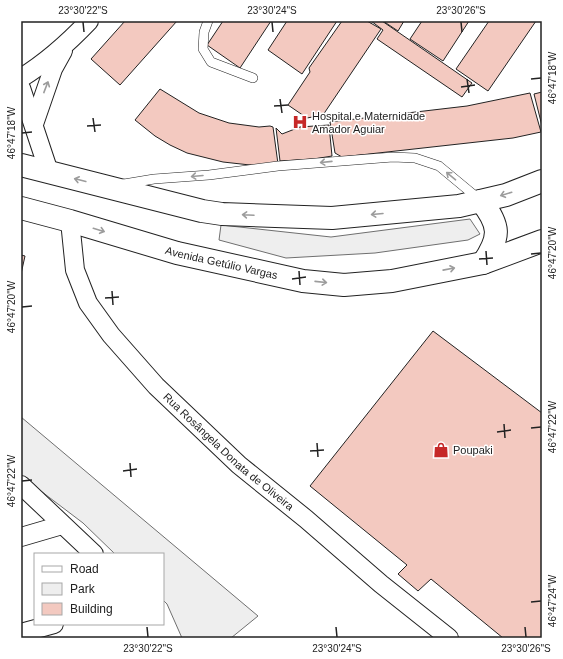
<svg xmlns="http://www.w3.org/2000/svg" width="563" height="659" font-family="Arial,sans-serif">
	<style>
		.green { fill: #eee; stroke: #6f6f6f }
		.building { fill: #f3c9c0; stroke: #222 }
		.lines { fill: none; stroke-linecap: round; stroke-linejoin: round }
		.lane-casing { stroke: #222; stroke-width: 10 }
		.street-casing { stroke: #222; stroke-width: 20 }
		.primary-casing { stroke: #222; stroke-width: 24 }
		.lane { stroke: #fff; stroke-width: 9 }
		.street { stroke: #fff; stroke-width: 18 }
		.primary { stroke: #fff; stroke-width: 22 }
		.oneway { stroke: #9c9c9c }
		.ticks { fill: none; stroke: #222; stroke-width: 1.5 }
		.labels { text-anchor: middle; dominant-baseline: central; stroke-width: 3; stroke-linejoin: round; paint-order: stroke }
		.poi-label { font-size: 11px; fill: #222; stroke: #fff; text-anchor: start }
		.street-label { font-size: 11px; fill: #222; stroke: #fff }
		.neatline { fill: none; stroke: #222; stroke-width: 1.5 }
		.ticks-label { font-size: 10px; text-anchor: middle; fill: #222 }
	</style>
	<rect width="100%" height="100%" fill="#fff"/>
	<!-- green -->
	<g class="green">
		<path d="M 470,219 L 480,234 L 468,240 L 375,253 L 286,258 L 219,240 L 221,225 L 331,237 Z"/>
		<path d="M 21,417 L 258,616 L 231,638 L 182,638 L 167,604 L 163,600 L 163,554 L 115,554 L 83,523 L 21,476 Z"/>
	</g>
	<!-- building -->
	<g class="building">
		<path d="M 125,21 L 177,21 L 120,85 L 91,59 Z"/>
		<path d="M 223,21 L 271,21 L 240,68 L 207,45 Z"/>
		<path d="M 287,21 L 337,21 L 302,74 L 268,50 Z"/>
		<path d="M 342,21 L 367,21 L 381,29 L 323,115 L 307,118 L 288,105 L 310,72 L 309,68 Z"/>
		<path d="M 371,21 L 382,21 L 472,83 L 462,97 L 377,39 L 383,30 Z"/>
		<path d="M 383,21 L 404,21 L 398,31 Z"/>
		<path d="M 422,21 L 469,21 L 443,61 L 410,39 Z"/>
		<path d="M 489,21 L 536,21 L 488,91 L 456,69 Z"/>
		<path d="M 160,89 L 199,113 L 229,123 L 259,127 L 270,126 L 273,127 L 278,164 L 259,166 L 223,162 L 187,153 L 170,145 L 155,136 L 135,120 Z"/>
		<path d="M 542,92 L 542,126 L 534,94 Z"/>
		<path d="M 530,93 L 541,132 L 513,138 L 342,157 L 335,153 L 330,122 L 467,106 Z"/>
		<path d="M 329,125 L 332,156 L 314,159 L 280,161 L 276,128 L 282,134 L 300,127 Z"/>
		<path d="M 21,255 L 25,256 L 21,274 Z"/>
		<path d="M 433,331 L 542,413 L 542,638 L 503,638 L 431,579 L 418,591 L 398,574 L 407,565 L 310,486 Z"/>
	</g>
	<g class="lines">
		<defs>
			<g id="lane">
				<path d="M 208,21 L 204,32 L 203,49 L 211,62 L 253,78"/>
				<path d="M 124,184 L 154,179 L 209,175 L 278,166 L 393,157 L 415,158 L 439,166 L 480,200"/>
			</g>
			<g id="street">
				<path d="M 21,78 C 47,62 68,43 89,21"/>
				<path d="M 21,88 L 49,172"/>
				<path d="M 34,124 L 53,69 L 63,51"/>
				<path id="s1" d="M 70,221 L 75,270 L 88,303 L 111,335 L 156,386 L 239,465 L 306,519 L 381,584 L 449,638"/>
				<path d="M 21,485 L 94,554"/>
				<path d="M 21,537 L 62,525"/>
				<path d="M 21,633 L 54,624"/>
			</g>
			<g id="primary">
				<path d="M 21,165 L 202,211 L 222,214 L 332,218 L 459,206 L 506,195 L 542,181"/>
				<path d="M 481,201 C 500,225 501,237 483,263"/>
				<path id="s2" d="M 21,208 L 70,221 L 177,253 L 303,281 L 344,285 L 392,281 L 483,263 L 542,241"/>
			</g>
		</defs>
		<!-- lane casing -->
		<use href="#lane" class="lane-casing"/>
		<!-- street casing -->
		<use href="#street" class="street-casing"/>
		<!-- primary casing -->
		<use href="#primary" class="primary-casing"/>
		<!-- lane -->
		<use href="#lane" class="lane"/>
		<!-- street -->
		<use href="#street" class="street"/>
		<!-- primary -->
		<use href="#primary" class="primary"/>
	</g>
	<!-- one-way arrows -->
	<defs><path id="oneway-shaft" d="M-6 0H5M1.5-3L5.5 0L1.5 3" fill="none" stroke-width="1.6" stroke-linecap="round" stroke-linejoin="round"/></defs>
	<g class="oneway">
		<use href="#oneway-shaft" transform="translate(46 87) rotate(-69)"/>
		<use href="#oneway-shaft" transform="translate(326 162) rotate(174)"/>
		<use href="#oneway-shaft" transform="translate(197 176) rotate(175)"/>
		<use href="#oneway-shaft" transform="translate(451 176) rotate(-140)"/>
		<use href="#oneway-shaft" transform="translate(80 180) rotate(-166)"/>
		<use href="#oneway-shaft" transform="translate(506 194) rotate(163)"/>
		<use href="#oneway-shaft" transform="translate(377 214) rotate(175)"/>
		<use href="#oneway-shaft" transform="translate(248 215) rotate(-177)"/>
		<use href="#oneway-shaft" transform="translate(99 230) rotate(17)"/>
		<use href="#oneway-shaft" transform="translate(449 269) rotate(-11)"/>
		<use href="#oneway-shaft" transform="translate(321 282) rotate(6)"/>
	</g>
	<!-- ticks -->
	<path class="ticks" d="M 83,22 L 84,32M 272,22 L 273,32M 461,22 L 462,32M 467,79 L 469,93M 531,79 L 541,78M 461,87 L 475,85M 280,99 L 282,113M 274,106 L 288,105M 93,118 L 95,132M 87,126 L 101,125M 22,133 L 32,132M 486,251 L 487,265M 531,254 L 541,253M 479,259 L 493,258M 299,271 L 300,285M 292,279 L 306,277M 112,291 L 113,305M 105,298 L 119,297M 22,307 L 32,306M 504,424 L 505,438M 531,428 L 541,427M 497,432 L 511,430M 317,443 L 318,457M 310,451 L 324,450M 130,463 L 131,477M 123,471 L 137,469M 22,481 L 32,480M 531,602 L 541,601M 147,627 L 148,637M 336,627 L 337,637M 525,627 L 526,637"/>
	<!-- icons -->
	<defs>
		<symbol id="hospital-bare" viewBox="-9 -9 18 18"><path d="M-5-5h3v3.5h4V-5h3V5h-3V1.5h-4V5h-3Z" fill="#c62828" stroke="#fff" stroke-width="2.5" paint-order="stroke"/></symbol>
		<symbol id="shop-bare" viewBox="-9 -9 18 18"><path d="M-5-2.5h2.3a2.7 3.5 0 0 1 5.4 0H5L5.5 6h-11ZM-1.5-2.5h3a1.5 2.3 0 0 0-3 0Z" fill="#c62828" stroke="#fff" stroke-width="2.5" paint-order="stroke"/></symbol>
	</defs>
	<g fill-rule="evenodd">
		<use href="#hospital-bare" x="289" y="111" width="22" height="22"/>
		<use href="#shop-bare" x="430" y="439" width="22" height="22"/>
	</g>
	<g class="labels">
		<!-- poi labels -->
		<g class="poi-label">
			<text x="312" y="116">Hospital e Maternidade<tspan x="312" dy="13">Amador Aguiar</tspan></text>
			<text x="453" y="450">Poupaki</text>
		</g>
		<!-- street labels -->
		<g class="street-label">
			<text stroke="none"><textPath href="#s2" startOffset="208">Avenida Getúlio Vargas</textPath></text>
			<text stroke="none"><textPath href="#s1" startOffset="290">Rua Rosângela Donata de Oliveira</textPath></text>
		</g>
	</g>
	<!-- border -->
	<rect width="563" height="659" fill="none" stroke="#ffffff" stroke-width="44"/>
	<!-- legend -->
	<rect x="34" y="553" width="130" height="72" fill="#ffffff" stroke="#a7a7a7"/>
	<rect x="42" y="566" width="20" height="6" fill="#ffffff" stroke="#a7a7a7"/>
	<text x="70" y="573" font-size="12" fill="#222222">Road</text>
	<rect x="42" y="583" width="20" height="12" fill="#eeeeee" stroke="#a7a7a7"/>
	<text x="70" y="593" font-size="12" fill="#222222">Park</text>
	<rect x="42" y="603" width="20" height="12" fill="#f3c9c0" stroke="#a7a7a7"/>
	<text x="70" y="613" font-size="12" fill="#222222">Building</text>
	<rect x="22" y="22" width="519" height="615" class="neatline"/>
	<g class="ticks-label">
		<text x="83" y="14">23°30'22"S</text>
		<text x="272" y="14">23°30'24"S</text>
		<text x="461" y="14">23°30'26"S</text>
		<text transform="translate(552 78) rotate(-90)" y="4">46°47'18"W</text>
		<text transform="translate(11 133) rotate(-90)" y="4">46°47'18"W</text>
		<text transform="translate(552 253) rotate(-90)" y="4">46°47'20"W</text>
		<text transform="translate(11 307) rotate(-90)" y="4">46°47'20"W</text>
		<text transform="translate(552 427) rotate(-90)" y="4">46°47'22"W</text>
		<text transform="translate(11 481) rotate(-90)" y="4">46°47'22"W</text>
		<text transform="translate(552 601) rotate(-90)" y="4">46°47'24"W</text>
		<text x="148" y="652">23°30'22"S</text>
		<text x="337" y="652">23°30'24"S</text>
		<text x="526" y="652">23°30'26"S</text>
	</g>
</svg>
